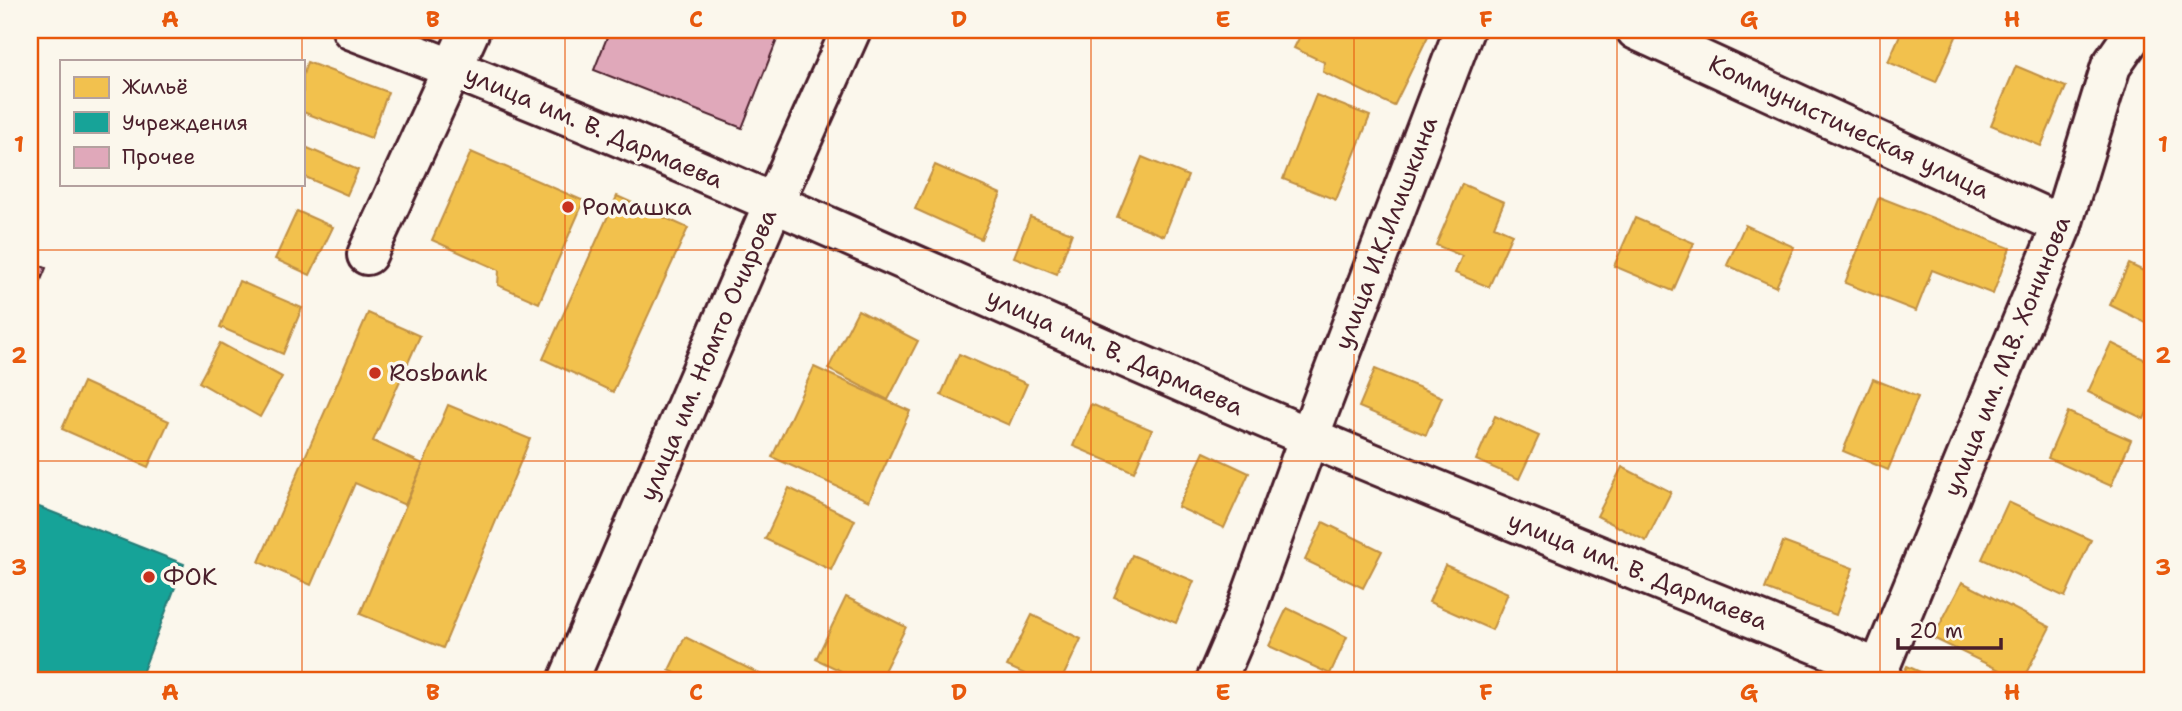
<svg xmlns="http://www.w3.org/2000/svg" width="2182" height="711" font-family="'Shantell Sans',sans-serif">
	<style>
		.homes { fill: #f2c14e; stroke: #c09044; stroke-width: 2 }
		.public { fill: #17a398; stroke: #267b77; stroke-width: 2 }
		.building { fill: #e0a8ba; stroke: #4a1f2b; stroke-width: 2 }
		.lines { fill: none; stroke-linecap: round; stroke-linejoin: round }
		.minor-casing { stroke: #4a1f2b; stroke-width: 44 }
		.minor { stroke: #fbf7ec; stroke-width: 38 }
		.grid { fill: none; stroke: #e8590c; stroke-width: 2; stroke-opacity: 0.55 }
		.poi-dot { fill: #c8321e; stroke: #fbf7ec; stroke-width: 2.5 }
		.labels { text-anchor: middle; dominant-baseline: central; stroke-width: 7; stroke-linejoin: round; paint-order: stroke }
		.street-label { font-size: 24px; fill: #4a1f2b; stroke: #fbf7ec }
		.poi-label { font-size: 24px; fill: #4a1f2b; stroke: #fbf7ec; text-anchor: start }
		.neatline { fill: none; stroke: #e8590c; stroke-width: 2.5 }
		.grid-label { font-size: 23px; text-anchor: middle; font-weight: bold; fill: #e8590c }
	</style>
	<rect width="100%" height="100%" fill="#fbf7ec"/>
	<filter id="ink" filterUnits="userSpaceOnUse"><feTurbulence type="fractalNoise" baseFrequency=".0143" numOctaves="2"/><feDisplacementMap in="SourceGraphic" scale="14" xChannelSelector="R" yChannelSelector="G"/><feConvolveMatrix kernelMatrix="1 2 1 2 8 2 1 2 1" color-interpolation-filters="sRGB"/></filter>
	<g filter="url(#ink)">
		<!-- homes -->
		<g class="homes">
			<path d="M 1303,30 L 1431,30 L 1394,106 L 1323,72 L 1324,62 L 1294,48 Z"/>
			<path d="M 1902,30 L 1959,30 L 1936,82 L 1888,62 Z"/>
			<path d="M 307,62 L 388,92 L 371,138 L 303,112 L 303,75 Z"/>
			<path d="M 2016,66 L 2066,87 L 2041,146 L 1991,125 Z"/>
			<path d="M 1316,95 L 1370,116 L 1336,200 L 1283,179 Z"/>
			<path d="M 303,146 L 358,170 L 347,195 L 303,176 Z"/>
			<path d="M 471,152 L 584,201 L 539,303 L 498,285 L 499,270 L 432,240 Z"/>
			<path d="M 1142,157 L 1188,176 L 1164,236 L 1117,217 Z"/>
			<path d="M 935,165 L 1001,194 L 981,239 L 915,209 Z"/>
			<path d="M 1462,184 L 1504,202 L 1494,226 L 1512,234 L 1489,287 L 1455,273 L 1462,256 L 1436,245 Z"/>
			<path d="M 617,196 L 688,228 L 613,392 L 543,359 Z"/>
			<path d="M 1879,197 L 2010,248 L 1993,294 L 1932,270 L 1916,311 L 1845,283 Z"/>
			<path d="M 297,211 L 333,227 L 310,275 L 275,259 Z"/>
			<path d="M 1030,217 L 1072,233 L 1057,274 L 1014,257 Z"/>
			<path d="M 1635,218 L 1694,243 L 1673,291 L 1614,266 Z"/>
			<path d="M 1745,225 L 1794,247 L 1776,287 L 1727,265 Z"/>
			<path d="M 2129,264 L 2152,275 L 2152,326 L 2110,305 Z"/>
			<path d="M 239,281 L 302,308 L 283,354 L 220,327 Z"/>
			<path d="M 858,310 L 918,341 L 888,400 L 828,369 Z"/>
			<path d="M 368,313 L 420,336 L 373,441 L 423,464 L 405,505 L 355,483 L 311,585 L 259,562 Z"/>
			<path d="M 220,343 L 282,377 L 260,417 L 199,382 Z"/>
			<path d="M 2111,343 L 2152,363 L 2152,401 L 2144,419 L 2088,392 Z"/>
			<path d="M 959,354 L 1027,384 L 1009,425 L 941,395 Z"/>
			<path d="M 814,367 L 910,411 L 869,501 L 772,457 Z"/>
			<path d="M 1375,369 L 1442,397 L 1426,435 L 1359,407 Z"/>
			<path d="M 1873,379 L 1918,397 L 1888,470 L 1843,451 Z"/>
			<path d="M 83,382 L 169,421 L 148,467 L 62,429 Z"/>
			<path d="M 1091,404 L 1152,430 L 1134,472 L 1073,446 Z"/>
			<path d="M 448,405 L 530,439 L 443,648 L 360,614 Z"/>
			<path d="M 2068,412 L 2131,440 L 2111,486 L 2048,458 Z"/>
			<path d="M 1495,416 L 1539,436 L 1519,479 L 1476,460 Z"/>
			<path d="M 1204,452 L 1249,473 L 1224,528 L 1178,507 Z"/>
			<path d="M 1622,467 L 1671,492 L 1646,541 L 1597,516 Z"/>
			<path d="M 789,488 L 855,520 L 831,570 L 765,539 Z"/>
			<path d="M 2008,502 L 2091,540 L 2065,597 L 1982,559 Z"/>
			<path d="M 1323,522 L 1382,551 L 1363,588 L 1305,560 Z"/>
			<path d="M 1783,542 L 1853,568 L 1836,615 L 1765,589 Z"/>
			<path d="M 1132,555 L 1194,581 L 1176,623 L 1114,597 Z"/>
			<path d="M 1445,565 L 1508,593 L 1492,630 L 1429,602 Z"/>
			<path d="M 1962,582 L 2050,627 L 2022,681 L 1933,638 Z"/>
			<path d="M 846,597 L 906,627 L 879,681 L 862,681 L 816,659 Z"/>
			<path d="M 1287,608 L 1347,637 L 1330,674 L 1269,646 Z"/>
			<path d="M 1032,615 L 1081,639 L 1061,681 L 1040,681 L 1007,666 Z"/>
			<path d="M 685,637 L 774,681 L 691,681 L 669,670 Z"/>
			<path d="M 1907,666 L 1940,681 L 1900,681 Z"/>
			<path d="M 267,671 L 290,681 L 262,681 Z"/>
		</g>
		<!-- public -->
		<path class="public" d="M 34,505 L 184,564 L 139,681 L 41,681 L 30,677 L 30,515 Z"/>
		<!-- building -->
		<g class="building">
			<path d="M 610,30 L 774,30 L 780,32 L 742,128 L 594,70 Z"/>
			<path d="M 30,261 L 46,268 L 30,307 Z"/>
		</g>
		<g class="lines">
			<defs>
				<g id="minor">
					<path d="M 352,30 C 677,152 990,302 1309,437 C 1498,516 1689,592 1879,669"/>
					<path d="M 1636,30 L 2062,225"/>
					<path d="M 367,255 L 470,30"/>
					<path d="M 568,681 L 774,202 L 851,30"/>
					<path d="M 1216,681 L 1244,616 L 1309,437 L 1464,30"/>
					<path d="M 1874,681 L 2062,225 L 2111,66 L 2136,30"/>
				</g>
			</defs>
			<!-- minor casing -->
			<use href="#minor" class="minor-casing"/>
			<!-- minor -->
			<use href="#minor" class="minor"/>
		</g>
	</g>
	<!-- grid -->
	<path class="grid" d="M 302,30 L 302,61M 565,30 L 565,681M 828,30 L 828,681M 1091,30 L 1091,681M 1354,30 L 1354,681M 1617,30 L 1617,681M 1880,30 L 1880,681M 302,184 L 302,681M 30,250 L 2152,250M 30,461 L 2152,461"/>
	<!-- markers -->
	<g class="poi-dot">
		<circle cx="568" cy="207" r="7"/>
		<circle cx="375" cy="373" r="7"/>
		<circle cx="149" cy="577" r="7"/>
	</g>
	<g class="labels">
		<!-- street labels -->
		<g class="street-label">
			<text transform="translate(594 127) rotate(23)">улица им. В. Дармаева</text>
			<text transform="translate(1849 127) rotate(25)">Коммунистическая улица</text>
			<text transform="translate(1386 233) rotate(-69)">улица И.К.Илишкина</text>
			<text transform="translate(1115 352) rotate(24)">улица им. В. Дармаева</text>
			<text transform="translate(708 355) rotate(-67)">улица им. Номто Очирова</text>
			<text transform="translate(2007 356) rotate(-68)">улица им. М.В. Хонинова</text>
			<text transform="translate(1638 571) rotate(22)">улица им. В. Дармаева</text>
		</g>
		<!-- poi labels -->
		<g class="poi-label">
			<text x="582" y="207">Ромашка</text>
			<text x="389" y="373">Rosbank</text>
			<text x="163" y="577">ФОК</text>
		</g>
	</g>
	<!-- margin -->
	<rect width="2182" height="711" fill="none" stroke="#fbf7ec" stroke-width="77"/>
	<!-- legend -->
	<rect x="60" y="60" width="245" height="126" fill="#fbf7ec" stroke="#b4a19f" stroke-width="2"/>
	<rect x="74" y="77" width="35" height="21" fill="#f2c14e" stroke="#b4a19f" stroke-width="2"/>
	<text x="122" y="94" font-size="21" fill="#4a1f2b">Жильё</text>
	<rect x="74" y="112" width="35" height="21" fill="#17a398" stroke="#b4a19f" stroke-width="2"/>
	<text x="122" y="130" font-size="21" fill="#4a1f2b">Учреждения</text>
	<rect x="74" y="147" width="35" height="21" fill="#e0a8ba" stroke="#b4a19f" stroke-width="2"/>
	<text x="122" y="164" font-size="21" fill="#4a1f2b">Прочее</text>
	<!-- scale -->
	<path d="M1898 638v10h103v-10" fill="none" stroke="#4a1f2b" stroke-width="3.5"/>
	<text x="1909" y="638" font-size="21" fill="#4a1f2b" stroke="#fbf7ec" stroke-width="5" paint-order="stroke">20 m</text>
	<rect x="38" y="38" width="2106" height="634" class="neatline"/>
	<g class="grid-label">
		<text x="170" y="27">A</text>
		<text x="433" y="27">B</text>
		<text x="696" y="27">C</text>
		<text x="959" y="27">D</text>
		<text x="1223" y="27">E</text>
		<text x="1486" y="27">F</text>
		<text x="1749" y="27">G</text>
		<text x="2012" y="27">H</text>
		<text x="19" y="152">1</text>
		<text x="2163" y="152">1</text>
		<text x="19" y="363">2</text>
		<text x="2163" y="363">2</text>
		<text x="19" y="575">3</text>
		<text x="2163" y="575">3</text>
		<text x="170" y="700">A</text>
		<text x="433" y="700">B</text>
		<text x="696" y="700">C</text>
		<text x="959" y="700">D</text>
		<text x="1223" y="700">E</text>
		<text x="1486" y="700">F</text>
		<text x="1749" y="700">G</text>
		<text x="2012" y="700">H</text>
	</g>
</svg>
